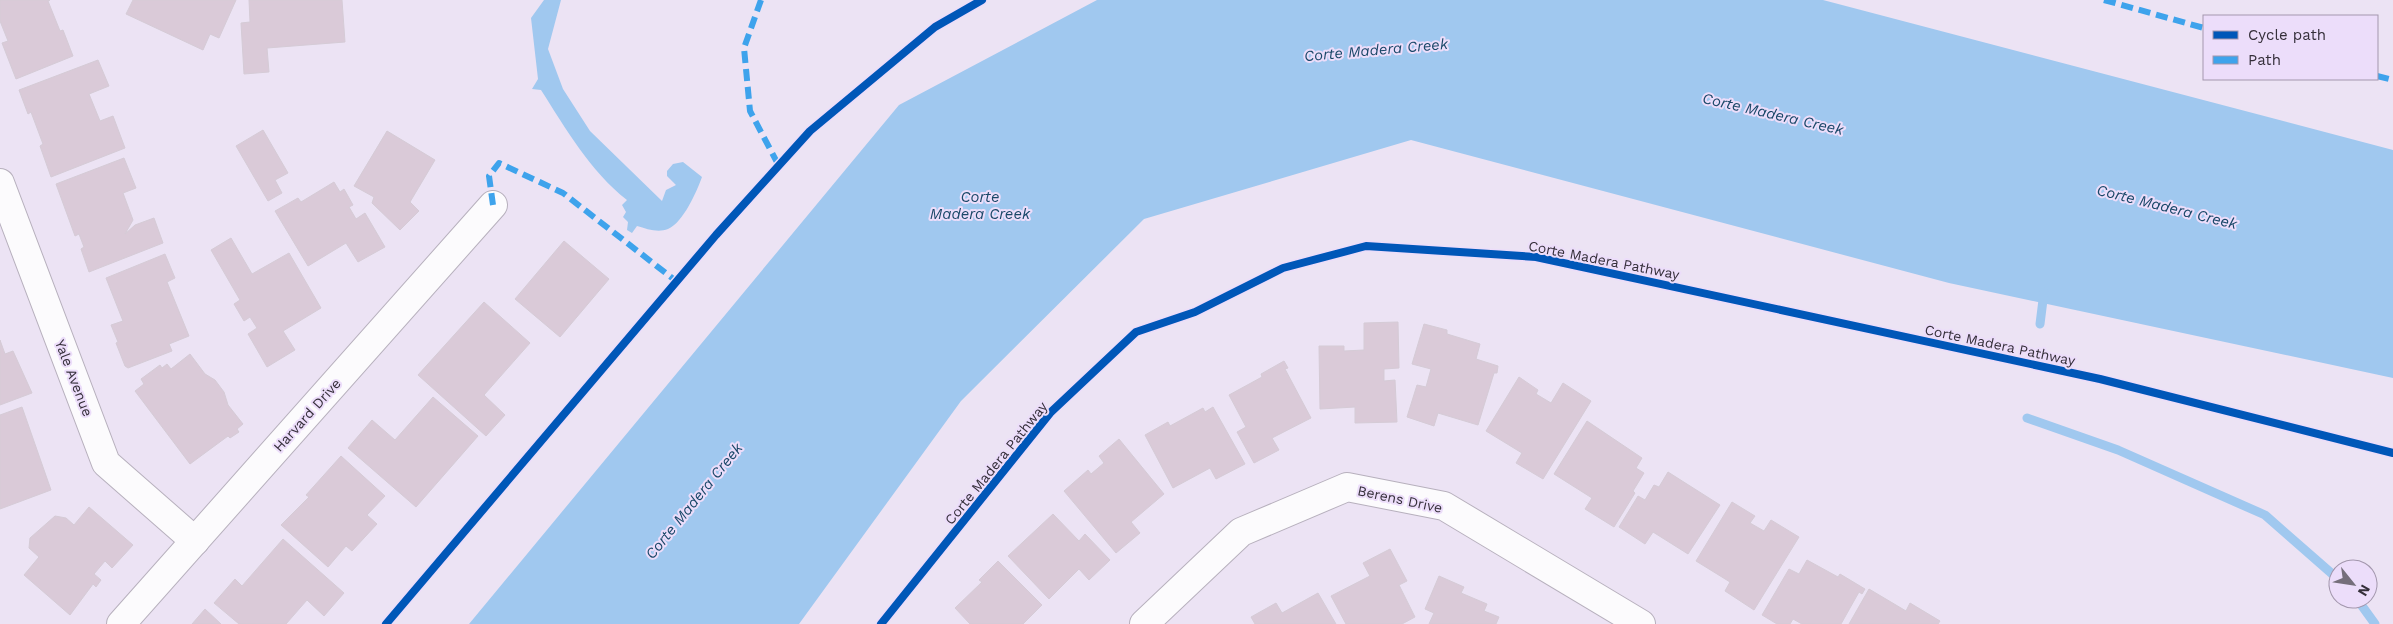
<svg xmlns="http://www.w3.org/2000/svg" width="2393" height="624" font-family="'Work Sans',sans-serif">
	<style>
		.water { fill: #a0c8ef }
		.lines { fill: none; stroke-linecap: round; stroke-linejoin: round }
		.stream { stroke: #a0c8ef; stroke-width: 9 }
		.building { fill: #dacad8; stroke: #d5cbd6 }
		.minor-casing { stroke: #b7b0bd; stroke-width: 30 }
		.minor { stroke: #fcfbfd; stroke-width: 28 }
		.quiet { stroke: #3ea3ec; stroke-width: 6; stroke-dasharray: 12 6; stroke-linecap: butt }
		.cycleway-casing { stroke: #ecddfa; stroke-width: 11 }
		.cycleway { stroke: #0057b8; stroke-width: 8 }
		.labels { text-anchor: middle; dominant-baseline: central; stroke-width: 4; stroke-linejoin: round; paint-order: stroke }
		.street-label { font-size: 14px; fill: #352f3a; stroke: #ecddfa }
		.water-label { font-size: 15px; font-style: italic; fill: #194768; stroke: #ecddfa }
	</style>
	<rect width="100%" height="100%" fill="#ece3f4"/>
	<!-- water -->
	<g class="water">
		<path d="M 544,0 L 561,0 L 548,49 L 563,89 L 590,131 L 662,201 L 666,190 L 676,185 L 667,176 L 667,171 L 673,164 L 683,162 L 702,177 C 697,191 683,223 668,229 C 658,233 647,229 637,226 L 632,233 L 627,230 L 628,222 L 623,217 L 626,212 L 622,205 L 627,200 C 590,171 566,129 541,90 L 532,89 L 538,79 L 531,18 Z"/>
		<path d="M 1097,0 L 1823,0 L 2393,150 L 2393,378 L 1949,283 L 1411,140 L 1144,219 L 961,401 L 799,624 L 469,624 L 899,105 Z"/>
	</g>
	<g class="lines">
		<!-- stream -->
		<g class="stream">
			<path d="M 2040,324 L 2044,292"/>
			<path d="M 2027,418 L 2118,450 L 2265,515 L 2338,579"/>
			<path d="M 2357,599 L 2375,624"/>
		</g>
	</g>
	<!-- building -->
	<g class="building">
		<path d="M 0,0 L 50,0 L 48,1 L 60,31 L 63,30 L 73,56 L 16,79 L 2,43 L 8,41 L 0,21 Z"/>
		<path d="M 133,0 L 236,0 L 219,38 L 210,34 L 203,50 L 126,14 Z"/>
		<path d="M 249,0 L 342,0 L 345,42 L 267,48 L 269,72 L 244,74 L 241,23 L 250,22 Z"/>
		<path d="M 98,60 L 109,86 L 89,94 L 100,121 L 113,116 L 125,148 L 51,177 L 40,146 L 43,144 L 31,112 L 28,114 L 19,90 Z"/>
		<path d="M 263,130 L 288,173 L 275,180 L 282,193 L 268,201 L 236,146 Z"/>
		<path d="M 387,131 L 435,160 L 410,202 L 419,211 L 400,230 L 372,203 L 374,197 L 354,186 Z"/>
		<path d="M 124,158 L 136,188 L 123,193 L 133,220 L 125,234 L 135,225 L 154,218 L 163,243 L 89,272 L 81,249 L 84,247 L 79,234 L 75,236 L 56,184 Z"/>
		<path d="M 334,182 L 340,192 L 344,189 L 353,205 L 349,207 L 356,219 L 365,213 L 385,247 L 358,262 L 346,243 L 308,266 L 275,211 L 298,198 L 301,202 Z"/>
		<path d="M 231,238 L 252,274 L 289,253 L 321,308 L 283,331 L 295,350 L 267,367 L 248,334 L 257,328 L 250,317 L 244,321 L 234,304 L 240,300 L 211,250 Z"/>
		<path d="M 564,241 L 609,279 L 560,337 L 515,299 Z"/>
		<path d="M 165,254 L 175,278 L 167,282 L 189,336 L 169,344 L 172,351 L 128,368 L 125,366 L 116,343 L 118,342 L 111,325 L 123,321 L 106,278 Z"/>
		<path d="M 484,302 L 530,343 L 484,395 L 505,415 L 486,436 L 418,375 Z"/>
		<path d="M 1398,322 L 1399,368 L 1384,369 L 1384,381 L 1395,380 L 1397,422 L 1355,423 L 1355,407 L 1320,409 L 1319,346 L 1344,346 L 1344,351 L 1364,350 L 1364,323 Z"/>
		<path d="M 1424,324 L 1447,330 L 1447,334 L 1480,344 L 1476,359 L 1498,366 L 1497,373 L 1494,373 L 1478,425 L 1438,413 L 1434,426 L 1407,417 L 1417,385 L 1426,387 L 1431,369 L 1412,364 Z"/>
		<path d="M 0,340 L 5,354 L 13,351 L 32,393 L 0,405 Z"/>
		<path d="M 190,354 L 205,374 L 215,380 L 224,392 L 228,405 L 243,424 L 237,429 L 239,432 L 230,438 L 228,436 L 190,464 L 135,391 L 144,384 L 141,379 L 160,365 L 162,368 L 167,364 L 171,369 Z"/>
		<path d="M 1284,361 L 1288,368 L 1285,369 L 1311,418 L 1272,438 L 1279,450 L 1254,463 L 1237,432 L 1246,427 L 1229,395 L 1262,377 L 1261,374 Z"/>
		<path d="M 1519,377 L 1538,390 L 1536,394 L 1551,403 L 1563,383 L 1591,401 L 1543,479 L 1516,463 L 1522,453 L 1486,431 Z"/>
		<path d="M 433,397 L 478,436 L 416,507 L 348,448 L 372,420 L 395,440 Z"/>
		<path d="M 22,407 L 51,490 L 0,509 L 0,415 Z"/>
		<path d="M 1213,407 L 1245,464 L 1216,479 L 1210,468 L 1173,488 L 1145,435 L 1168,422 L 1170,426 L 1203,408 L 1205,412 Z"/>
		<path d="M 1587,421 L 1642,458 L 1636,468 L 1644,473 L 1633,491 L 1635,493 L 1614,527 L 1585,509 L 1592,498 L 1554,474 Z"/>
		<path d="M 1119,439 L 1164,494 L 1131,522 L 1140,533 L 1116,553 L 1064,491 L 1088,470 L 1091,474 L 1104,463 L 1099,456 Z"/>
		<path d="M 341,456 L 385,496 L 367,515 L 377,524 L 352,551 L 346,546 L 328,567 L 281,525 L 309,497 L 306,495 Z"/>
		<path d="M 1668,472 L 1720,505 L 1688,554 L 1653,532 L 1645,544 L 1619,527 L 1638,496 L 1645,500 L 1654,485 L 1659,487 Z"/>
		<path d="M 1732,502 L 1755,516 L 1750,523 L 1764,531 L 1771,520 L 1799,537 L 1754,610 L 1725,591 L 1730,582 L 1696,561 Z"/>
		<path d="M 89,507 L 133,545 L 112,568 L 105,561 L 94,574 L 101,580 L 96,587 L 93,584 L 70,615 L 24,575 L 39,557 L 29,548 L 30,538 L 55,516 L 66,518 L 74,525 Z"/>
		<path d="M 1053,514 L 1079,541 L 1085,534 L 1110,560 L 1089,580 L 1079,569 L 1049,599 L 1008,556 Z"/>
		<path d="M 283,539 L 344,593 L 324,616 L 307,600 L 286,624 L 239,624 L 214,603 L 235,579 L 242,586 Z"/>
		<path d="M 1390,549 L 1407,581 L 1399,585 L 1415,617 L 1402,624 L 1346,624 L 1331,596 L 1370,576 L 1363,563 Z"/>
		<path d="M 1807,560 L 1838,577 L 1840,574 L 1865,589 L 1862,594 L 1859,592 L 1841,624 L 1802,624 L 1793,619 L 1790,624 L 1777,624 L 1762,615 L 1789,569 L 1799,574 Z"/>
		<path d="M 998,561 L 1042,605 L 1023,624 L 970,624 L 955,608 L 982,582 L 979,580 Z"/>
		<path d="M 1439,576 L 1464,587 L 1461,593 L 1487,604 L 1484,611 L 1499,617 L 1496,624 L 1429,624 L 1434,613 L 1425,609 Z"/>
		<path d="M 1869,589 L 1906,611 L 1910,603 L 1940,621 L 1938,624 L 1849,624 Z"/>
		<path d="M 1318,593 L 1336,624 L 1255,624 L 1251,617 L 1276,603 L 1282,613 Z"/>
		<path d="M 205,609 L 221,624 L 192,624 Z"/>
	</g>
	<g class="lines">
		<defs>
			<g id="minor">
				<path d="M 0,183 L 106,463 L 195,541"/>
				<path d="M 121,624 L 493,205"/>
				<path d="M 1144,624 L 1241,532 L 1347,487 L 1444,506 L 1641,624"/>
			</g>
		</defs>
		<!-- minor casing -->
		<use href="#minor" class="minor-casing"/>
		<!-- minor -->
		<use href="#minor" class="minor"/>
		<!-- quiet -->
		<g class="quiet">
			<path d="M 761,0 L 744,48 L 750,111 L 779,166"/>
			<path d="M 2104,0 L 2204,28"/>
			<path d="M 2377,76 L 2393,80"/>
			<path d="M 493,205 L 489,176 L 499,163 L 563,193 L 676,281"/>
		</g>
		<defs>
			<g id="cycleway">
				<path d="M 386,624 L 716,235 L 810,131 L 935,27 L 982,0"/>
				<path d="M 881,624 L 1051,412 L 1136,332 L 1195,312 L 1283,268 L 1366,246 L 1536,257 L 2100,379 L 2393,453"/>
			</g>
		</defs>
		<!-- cycleway casing -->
		<use href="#cycleway" class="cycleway-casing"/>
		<!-- cycleway -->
		<use href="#cycleway" class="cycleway"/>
	</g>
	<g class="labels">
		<!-- street labels -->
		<g class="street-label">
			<text transform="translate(1604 260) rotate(11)">Corte Madera Pathway</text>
			<text transform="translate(2000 345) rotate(12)">Corte Madera Pathway</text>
			<text transform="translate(74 378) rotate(69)">Yale Avenue</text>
			<text transform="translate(307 415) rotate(-48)">Harvard Drive</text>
			<text transform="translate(996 463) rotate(-51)">Corte Madera Pathway</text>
			<text transform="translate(1400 499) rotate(12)">Berens Drive</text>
		</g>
		<!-- water labels -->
		<g class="water-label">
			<text transform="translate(1376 50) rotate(-5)">Corte Madera Creek</text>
			<text transform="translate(1773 114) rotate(13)">Corte Madera Creek</text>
			<text x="980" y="197">Corte<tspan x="980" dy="17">Madera Creek</tspan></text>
			<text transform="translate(2167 207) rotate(14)">Corte Madera Creek</text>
			<text transform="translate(694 501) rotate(-51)">Corte Madera Creek</text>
		</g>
	</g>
	<!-- legend -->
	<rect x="2203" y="15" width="175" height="65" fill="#ecddfa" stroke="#a397ad"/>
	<rect x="2213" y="31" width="25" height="8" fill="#0057b8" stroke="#a397ad"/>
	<text x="2248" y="40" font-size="15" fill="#352f3a">Cycle path</text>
	<rect x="2213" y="56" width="25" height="8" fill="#3ea3ec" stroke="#a397ad"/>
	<text x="2248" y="65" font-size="15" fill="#352f3a">Path</text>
	<!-- north arrow -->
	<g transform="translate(2353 584) rotate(120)"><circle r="24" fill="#ecddfa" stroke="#a397ad"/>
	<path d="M0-4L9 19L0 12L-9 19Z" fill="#756e7b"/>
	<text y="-8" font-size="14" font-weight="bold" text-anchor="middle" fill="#352f3a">N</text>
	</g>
</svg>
